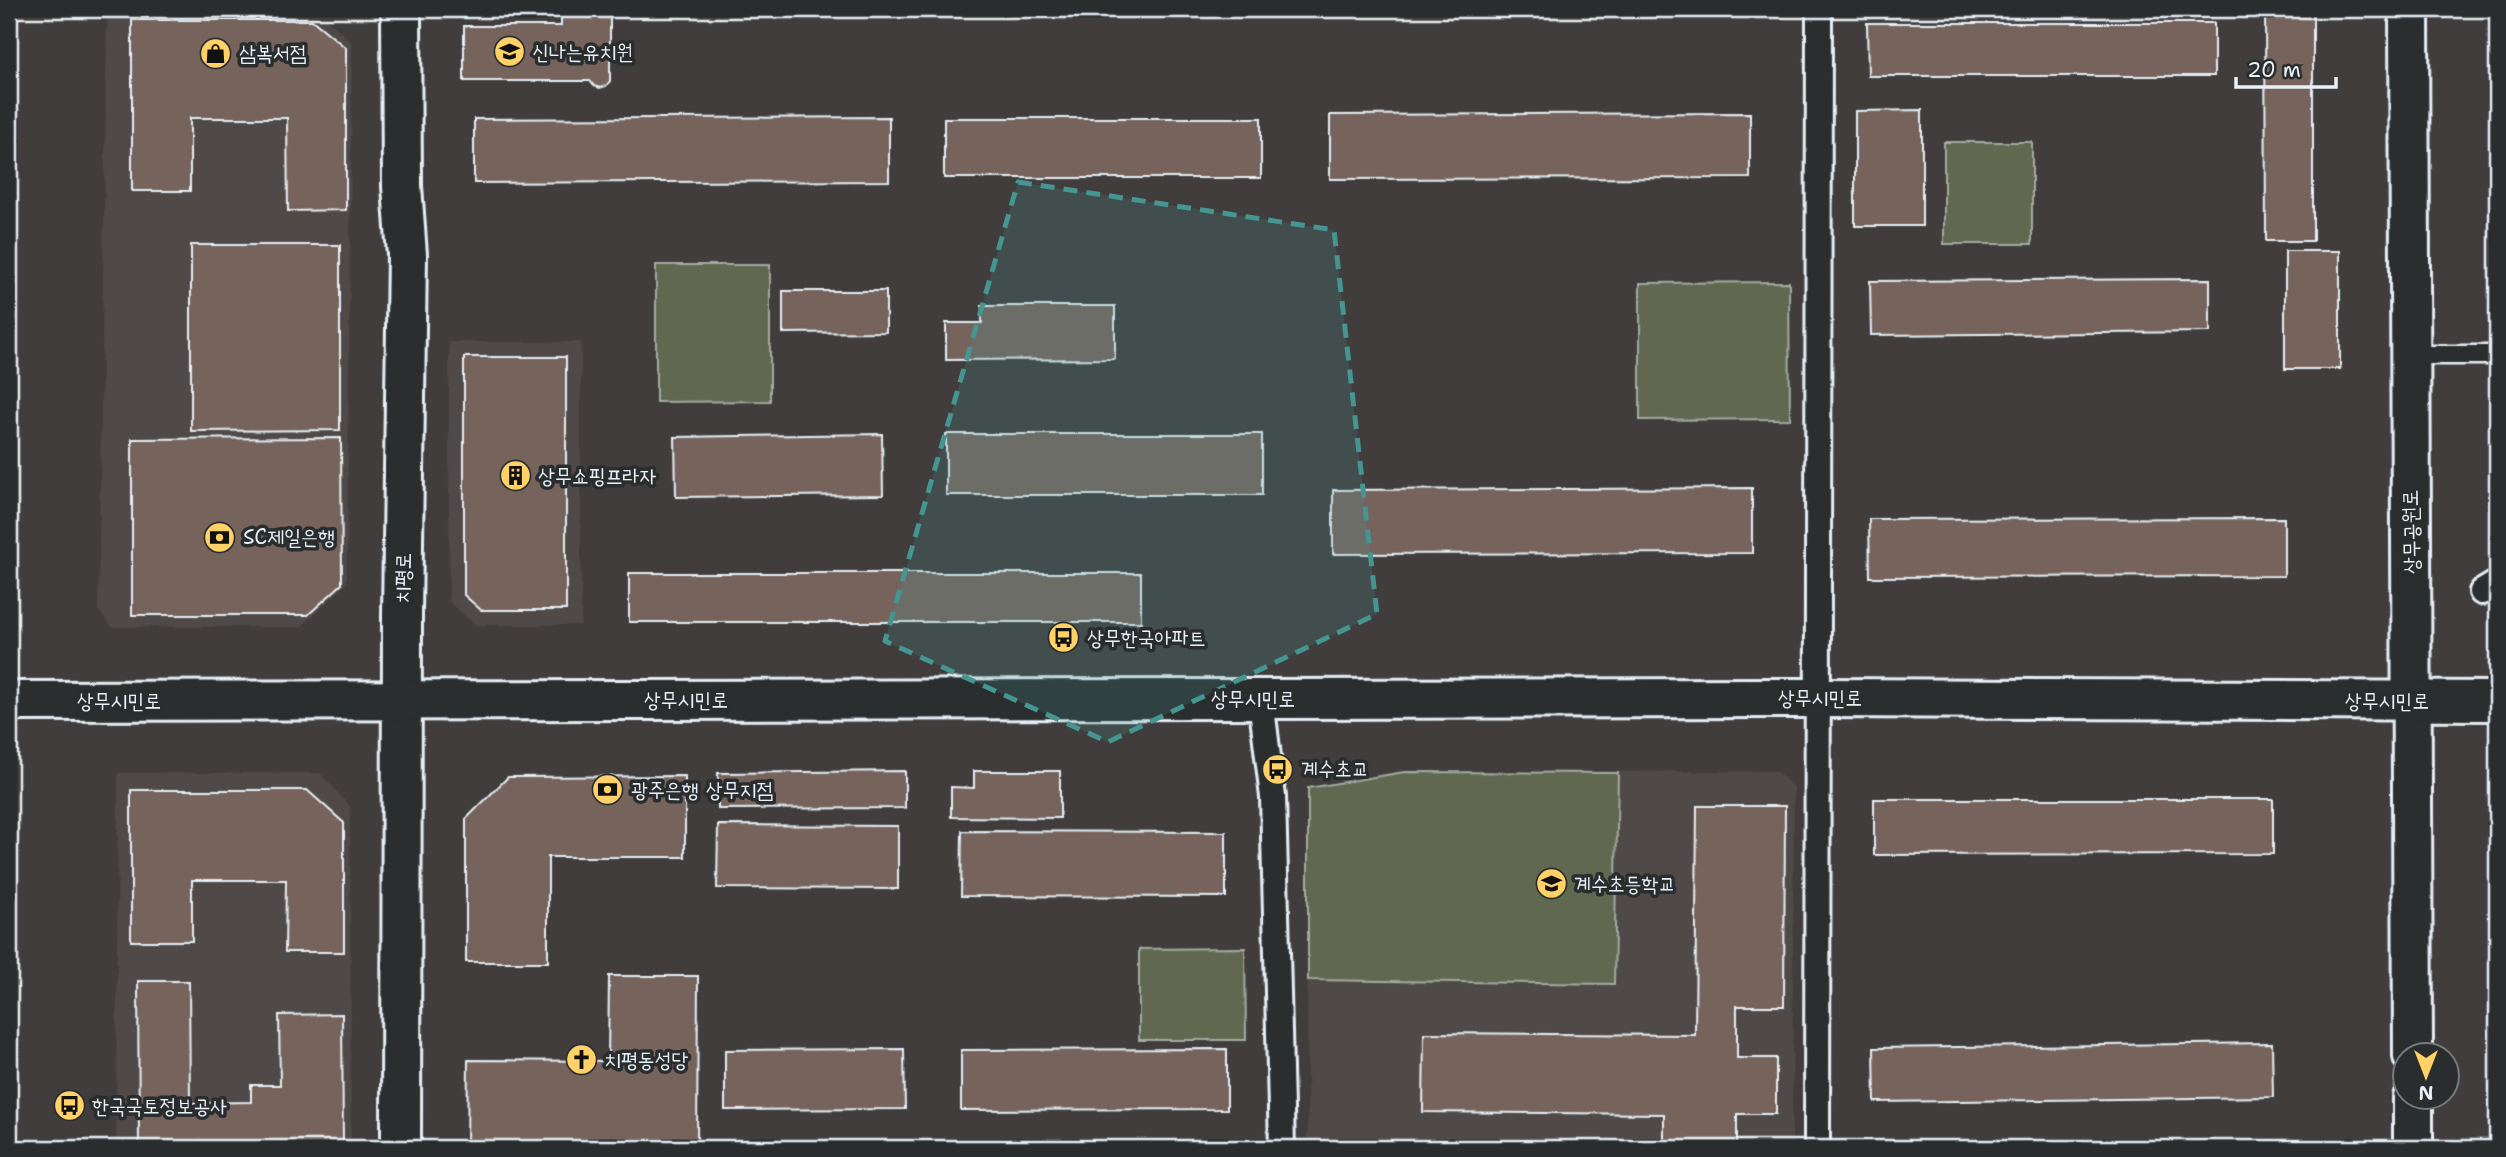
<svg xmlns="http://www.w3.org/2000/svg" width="2506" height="1157" font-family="'Shantell Sans','Poor Story',sans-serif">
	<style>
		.built { fill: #504846 }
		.green { fill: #61684f; stroke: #a4aca4; stroke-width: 2 }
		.building { fill: #74635c; stroke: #e8f1f8; stroke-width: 2 }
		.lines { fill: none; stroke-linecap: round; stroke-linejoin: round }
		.service-casing { stroke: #e8f1f8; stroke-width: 23 }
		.pedestrian-casing { stroke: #e8f1f8; stroke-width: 30 }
		.tertiary-casing { stroke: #e8f1f8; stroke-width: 44 }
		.service { stroke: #2a2d2e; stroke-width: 18 }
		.pedestrian { stroke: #2a2d2e; stroke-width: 24 }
		.tertiary { stroke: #2a2d2e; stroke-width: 38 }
		.marked { fill: #459590; fill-opacity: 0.2; stroke: #459590; stroke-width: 5; stroke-dasharray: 14 9; stroke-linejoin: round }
		.labels { text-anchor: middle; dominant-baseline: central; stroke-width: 7; stroke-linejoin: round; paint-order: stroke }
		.poi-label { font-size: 21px; fill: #e8f1f8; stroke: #2a2d2e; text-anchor: start }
		.street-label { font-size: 21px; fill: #e8f1f8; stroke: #2a2d2e }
	</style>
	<rect width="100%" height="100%" fill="#403d3c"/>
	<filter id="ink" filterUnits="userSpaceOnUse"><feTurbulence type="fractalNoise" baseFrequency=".0143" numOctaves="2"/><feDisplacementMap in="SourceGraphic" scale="14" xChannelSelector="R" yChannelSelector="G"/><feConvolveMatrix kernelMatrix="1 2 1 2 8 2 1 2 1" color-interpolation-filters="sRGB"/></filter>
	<g filter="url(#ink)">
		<!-- built -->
		<g class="built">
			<path d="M 107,15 L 324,17 L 352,42 L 347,583 L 301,627 L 112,627 L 98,610 Z"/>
			<path d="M 449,342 L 581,342 L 581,625 L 475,625 L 449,602 Z"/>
			<path d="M 1775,771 L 1794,787 L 1792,1148 L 1307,1148 L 1308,788 L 1404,772 Z"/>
			<path d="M 118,773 L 320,773 L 350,806 L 351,1148 L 116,1148 Z"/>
		</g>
		<!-- green -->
		<g class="green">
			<path d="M 2496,9 L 2497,9 L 2497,617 L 2491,617 Z"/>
			<rect x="1944" y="142" width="88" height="102"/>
			<path d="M 656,265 L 770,265 L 770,401 L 656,402 Z"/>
			<path d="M 1789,282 L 1790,419 L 1640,420 L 1640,283 Z"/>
			<path d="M 1404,772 L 1618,773 L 1614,984 L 1308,980 L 1308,788 Z"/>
			<path d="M 2494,785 L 2497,786 L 2497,1148 L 2493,1148 Z"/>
			<path d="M 1245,948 L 1246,1040 L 1139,1040 L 1139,949 Z"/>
		</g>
		<!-- building -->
		<g class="building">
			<path d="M 561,9 L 610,9 L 610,81 L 606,86 L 600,88 L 594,86 L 590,81 L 464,81 L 464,26 L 561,26 Z"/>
			<path d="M 2265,9 L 2313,9 L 2313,241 L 2266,241 Z"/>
			<path d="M 132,20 L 312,20 L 346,48 L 346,210 L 288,211 L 287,118 L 190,118 L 190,191 L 132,191 Z"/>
			<path d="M 1867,23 L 2214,23 L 2214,76 L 1868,76 Z"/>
			<path d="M 1922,110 L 1922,226 L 1855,226 L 1855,111 Z"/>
			<path d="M 1750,113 L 1750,178 L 1330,179 L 1330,115 Z"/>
			<path d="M 889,117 L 889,181 L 474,183 L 474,119 Z"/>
			<rect x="944" y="118" width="317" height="60"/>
			<path d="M 191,245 L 340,245 L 340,430 L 191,431 Z"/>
			<rect x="2285" y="251" width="55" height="118"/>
			<path d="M 2210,279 L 2210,332 L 1871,335 L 1870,281 Z"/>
			<path d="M 783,291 L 886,291 L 886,332 L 783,333 Z"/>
			<path d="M 982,306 L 1115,306 L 1115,359 L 946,360 L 946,323 L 982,323 Z"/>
			<path d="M 464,357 L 566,357 L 566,610 L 481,610 L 464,595 Z"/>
			<path d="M 882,434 L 883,495 L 676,497 L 675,437 Z"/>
			<rect x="946" y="434" width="316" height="61"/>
			<path d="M 341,438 L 342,584 L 308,615 L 132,615 L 132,439 Z"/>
			<path d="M 1752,488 L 1752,553 L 1333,554 L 1333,490 Z"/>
			<path d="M 2284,518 L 2284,576 L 1870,577 L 1869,519 Z"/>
			<rect x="629" y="573" width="512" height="49"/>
			<path d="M 905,771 L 905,808 L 718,809 L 718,773 Z"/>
			<path d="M 974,771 L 1060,771 L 1060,818 L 951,817 L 951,787 L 974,788 Z"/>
			<path d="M 685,776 L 685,857 L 548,857 L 548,962 L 466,962 L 466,819 L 508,777 Z"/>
			<path d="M 131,790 L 307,790 L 344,823 L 344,952 L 285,952 L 286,880 L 192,880 L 192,941 L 131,941 Z"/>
			<path d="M 1874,799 L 2273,799 L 2273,854 L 1874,855 Z"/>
			<path d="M 1697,806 L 1785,806 L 1784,1006 L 1737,1006 L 1737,1058 L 1776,1058 L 1776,1114 L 1737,1114 L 1737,1148 L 1664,1148 L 1664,1114 L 1423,1112 L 1424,1033 L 1695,1035 Z"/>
			<path d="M 718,825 L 898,826 L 898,889 L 717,888 Z"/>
			<path d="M 962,831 L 1226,832 L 1226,897 L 961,896 Z"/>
			<path d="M 609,976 L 698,976 L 697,1148 L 467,1148 L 468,1060 L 608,1061 Z"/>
			<path d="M 138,981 L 189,981 L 190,1103 L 251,1102 L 251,1085 L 280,1085 L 279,1015 L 342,1014 L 343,1142 L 346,1148 L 139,1148 Z"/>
			<path d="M 2272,1043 L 2273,1097 L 1875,1102 L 1874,1048 Z"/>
			<path d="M 904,1049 L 905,1109 L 725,1110 L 725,1050 Z"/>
			<path d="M 1227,1049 L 1227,1109 L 961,1110 L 961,1050 Z"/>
		</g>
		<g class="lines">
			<defs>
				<path id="service" d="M 2409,355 L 2497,355"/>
				<g id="pedestrian">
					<path d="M 2482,592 L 2497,583"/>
					<path d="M 1261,700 L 1273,797 L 1282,1148"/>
					<path d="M 1817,1148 L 1819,9"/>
				</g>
				<g id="tertiary">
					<path d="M 401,9 L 402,186 L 407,255 L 402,615 L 401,1148"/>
					<path d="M 2409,9 L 2413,1056"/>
					<path d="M 9,701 L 1817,698 L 2497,701"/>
					<path d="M 2413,1098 L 2413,1148"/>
				</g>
			</defs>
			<!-- service casing -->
			<use href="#service" class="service-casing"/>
			<!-- pedestrian casing -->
			<use href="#pedestrian" class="pedestrian-casing"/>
			<!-- tertiary casing -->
			<use href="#tertiary" class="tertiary-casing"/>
			<!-- service -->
			<use href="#service" class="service"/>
			<!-- pedestrian -->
			<use href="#pedestrian" class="pedestrian"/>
			<!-- tertiary -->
			<use href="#tertiary" class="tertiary"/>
		</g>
	</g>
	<!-- marked area -->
	<path class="marked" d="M 1018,182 L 1334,230 L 1377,614 L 1108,742 L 885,641 Z"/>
	<!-- icons -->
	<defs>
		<symbol id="school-disc" viewBox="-11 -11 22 22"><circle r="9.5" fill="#ffd166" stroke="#2a2d2e"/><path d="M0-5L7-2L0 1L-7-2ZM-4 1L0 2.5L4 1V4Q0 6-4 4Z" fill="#111"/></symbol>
		<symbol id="shop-disc" viewBox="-11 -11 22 22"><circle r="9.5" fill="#ffd166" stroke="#2a2d2e"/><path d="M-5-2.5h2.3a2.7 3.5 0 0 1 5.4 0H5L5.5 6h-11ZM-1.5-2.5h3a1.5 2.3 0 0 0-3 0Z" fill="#111"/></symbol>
		<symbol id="building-disc" viewBox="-11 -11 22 22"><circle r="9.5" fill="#ffd166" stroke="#2a2d2e"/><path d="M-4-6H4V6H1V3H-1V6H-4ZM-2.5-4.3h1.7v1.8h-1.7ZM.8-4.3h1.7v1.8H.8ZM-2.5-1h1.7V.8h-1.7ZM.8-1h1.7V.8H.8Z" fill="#111"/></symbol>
		<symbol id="bank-disc" viewBox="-11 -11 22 22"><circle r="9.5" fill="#ffd166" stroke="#2a2d2e"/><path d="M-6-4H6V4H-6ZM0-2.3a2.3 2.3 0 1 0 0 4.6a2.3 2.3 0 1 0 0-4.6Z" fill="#111"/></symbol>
		<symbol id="bus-disc" viewBox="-11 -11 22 22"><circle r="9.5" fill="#ffd166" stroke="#2a2d2e"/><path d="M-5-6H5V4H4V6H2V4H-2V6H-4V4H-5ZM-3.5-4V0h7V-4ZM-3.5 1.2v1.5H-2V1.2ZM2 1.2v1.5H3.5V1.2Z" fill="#111"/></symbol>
		<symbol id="church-disc" viewBox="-11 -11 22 22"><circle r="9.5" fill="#ffd166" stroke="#2a2d2e"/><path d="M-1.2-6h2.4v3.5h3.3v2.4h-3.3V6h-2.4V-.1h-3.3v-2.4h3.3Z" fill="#111"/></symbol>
	</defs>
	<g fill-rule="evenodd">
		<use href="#school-disc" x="492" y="34" width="35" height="35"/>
		<use href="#shop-disc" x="198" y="36" width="35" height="35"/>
		<use href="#building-disc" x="498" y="458" width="35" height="35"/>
		<use href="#bank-disc" x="202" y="520" width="35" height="35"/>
		<use href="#bus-disc" x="1046" y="620" width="35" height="35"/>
		<use href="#bus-disc" x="1260" y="752" width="35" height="35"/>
		<use href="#bank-disc" x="590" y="772" width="35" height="35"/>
		<use href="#school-disc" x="1534" y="866" width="35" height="35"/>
		<use href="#church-disc" x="564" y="1042" width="35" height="35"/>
		<use href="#bus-disc" x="52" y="1088" width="35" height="35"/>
	</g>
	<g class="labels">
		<!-- poi labels -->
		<g class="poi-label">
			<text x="532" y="52">신나는유치원</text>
			<text x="239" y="53">삼복서점</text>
			<text x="538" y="476">상무쇼핑프라자</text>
			<text x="243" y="537">SC제일은행</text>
			<text x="1087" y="638">상무한국아파트</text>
			<text x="1301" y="769">계수초교</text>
			<text x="631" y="790">광주은행 상무지점</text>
			<text x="1574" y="884">계수초등학교</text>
			<text x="604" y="1060">치평동성당</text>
			<text x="92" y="1106">한국국토정보공사</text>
		</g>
		<!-- street labels -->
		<g class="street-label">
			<text transform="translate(2411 532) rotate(-91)">상무공원로</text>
			<text transform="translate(403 578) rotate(-89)">치평로</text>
			<text x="1820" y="698">상무시민로</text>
			<text x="1253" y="699">상무시민로</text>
			<text x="686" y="700">상무시민로</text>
			<text x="119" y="701">상무시민로</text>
			<text x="2387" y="701">상무시민로</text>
		</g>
	</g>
	<!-- margin -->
	<rect width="2506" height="1157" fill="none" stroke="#2a2d2e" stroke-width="35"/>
	<rect x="18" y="18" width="2471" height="1122" fill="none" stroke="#e8f1f8" stroke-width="2.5" filter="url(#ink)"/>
	<!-- north arrow -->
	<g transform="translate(2426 1076) rotate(180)"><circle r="33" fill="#2a2d2e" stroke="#767b7f" stroke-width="2"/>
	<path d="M0-5L12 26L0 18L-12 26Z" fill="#ffd166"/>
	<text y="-10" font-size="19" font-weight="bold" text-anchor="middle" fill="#e8f1f8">N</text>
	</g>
	<!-- scale -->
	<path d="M2236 77v10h100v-10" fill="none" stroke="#e8f1f8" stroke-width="3.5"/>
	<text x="2247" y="77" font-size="21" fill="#e8f1f8" stroke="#2a2d2e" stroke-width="5" paint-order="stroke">20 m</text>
</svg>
